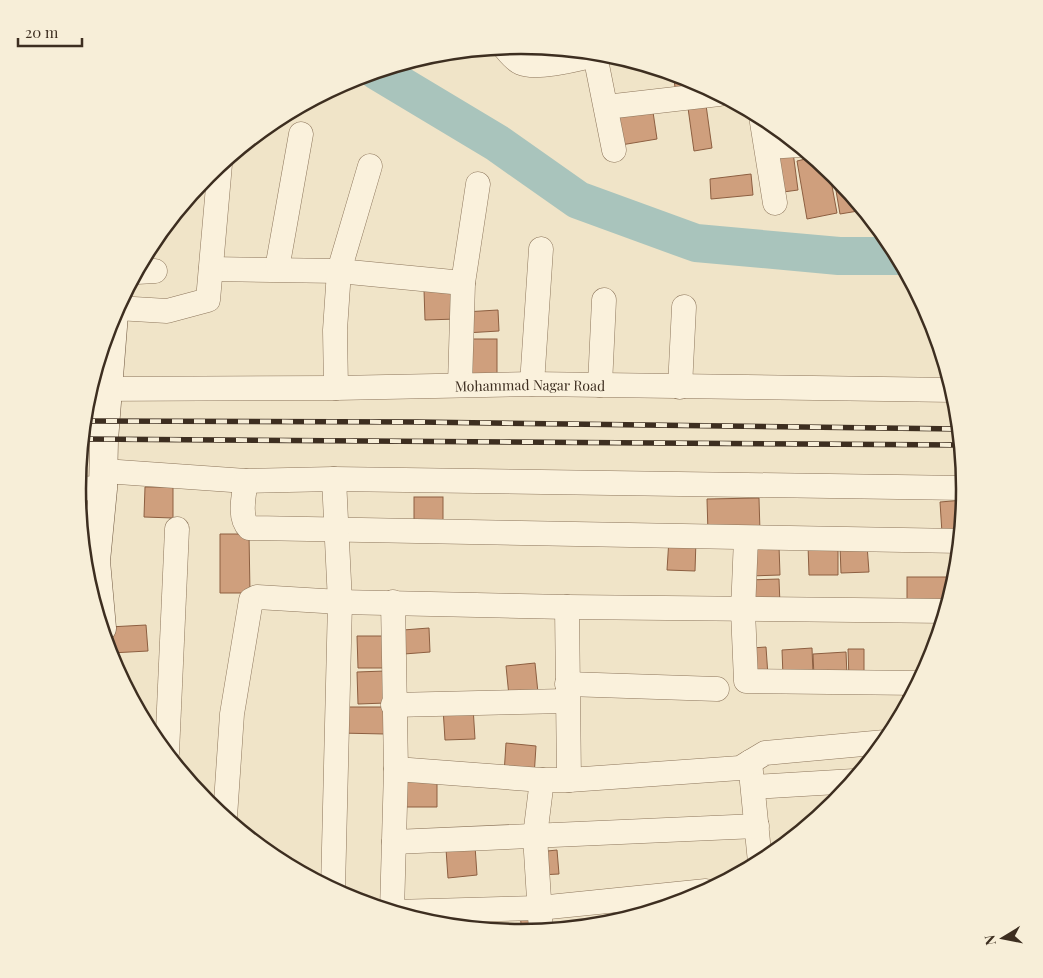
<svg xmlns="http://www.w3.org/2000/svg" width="1043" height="978" font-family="'Playfair Display',serif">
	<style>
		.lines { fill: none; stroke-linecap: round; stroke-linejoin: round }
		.river { stroke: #a9c4bc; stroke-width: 38 }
		.building { fill: #cf9f7d; stroke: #8d5f41 }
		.street-casing { stroke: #8d765c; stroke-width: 25 }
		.secondary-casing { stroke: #6f573f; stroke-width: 29 }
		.street { stroke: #faf1dc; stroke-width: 24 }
		.secondary { stroke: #faf1dc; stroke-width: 28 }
		.rail-casing { stroke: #3d2e20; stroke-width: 5.5 }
		.rail { stroke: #f7eed8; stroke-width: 4; stroke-dasharray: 11; stroke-linecap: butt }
		.labels { text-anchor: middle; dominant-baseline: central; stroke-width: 4; stroke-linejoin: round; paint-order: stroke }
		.street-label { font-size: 14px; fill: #3d2e20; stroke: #f7eed8 }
		.rim { fill: none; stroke: #3d2e20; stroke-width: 2.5 }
	</style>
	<rect width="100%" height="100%" fill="#f0e4c8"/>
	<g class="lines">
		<!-- river -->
		<path class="river" d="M 377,71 L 497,143 L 578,200 L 696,243 L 839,256 L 898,256"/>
	</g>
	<!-- building -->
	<g class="building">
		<path d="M 673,73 L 701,84 L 702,89 L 676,94 Z"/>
		<path d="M 706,105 L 712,148 L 694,151 L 688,108 Z"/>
		<path d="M 653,112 L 657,139 L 621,145 L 617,117 Z"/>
		<path d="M 793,152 L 798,190 L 776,193 L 771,154 Z"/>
		<path d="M 814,157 L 829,170 L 837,213 L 807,219 L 797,161 Z"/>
		<path d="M 833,173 L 836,175 L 864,210 L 840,214 Z"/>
		<path d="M 751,174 L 753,195 L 711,199 L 710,179 Z"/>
		<path d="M 456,289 L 457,319 L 425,320 L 424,290 Z"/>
		<path d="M 498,310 L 499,331 L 465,333 L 464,312 Z"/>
		<rect x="469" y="339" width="28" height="39"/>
		<path d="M 940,346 L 947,371 L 940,371 Z"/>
		<path d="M 145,487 L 173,487 L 173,518 L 144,517 Z"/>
		<rect x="414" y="497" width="29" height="28"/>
		<path d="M 759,498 L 760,532 L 708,533 L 707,499 Z"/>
		<path d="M 964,500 L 961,532 L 942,533 L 940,502 Z"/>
		<path d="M 220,534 L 249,534 L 250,593 L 220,593 Z"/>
		<path d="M 669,539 L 696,540 L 695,571 L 667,570 Z"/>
		<path d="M 838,544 L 838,575 L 809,575 L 808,545 Z"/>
		<path d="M 867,545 L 869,572 L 841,573 L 840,546 Z"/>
		<path d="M 749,546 L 779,546 L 780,575 L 750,576 Z"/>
		<rect x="907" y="577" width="41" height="24"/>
		<path d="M 779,579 L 780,605 L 748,606 L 747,580 Z"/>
		<path d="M 146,625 L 148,651 L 111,653 L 109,627 Z"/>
		<path d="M 429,628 L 430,652 L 404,654 L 403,630 Z"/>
		<path d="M 357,636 L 385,636 L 384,668 L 358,668 Z"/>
		<path d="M 766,647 L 768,676 L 754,677 L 752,648 Z"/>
		<path d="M 812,648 L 813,674 L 783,676 L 782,650 Z"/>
		<path d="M 848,649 L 864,649 L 864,679 L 849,680 Z"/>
		<path d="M 846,652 L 847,676 L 814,677 L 813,654 Z"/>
		<path d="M 535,663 L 538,693 L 509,696 L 506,666 Z"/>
		<path d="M 385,671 L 386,703 L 358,704 L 357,672 Z"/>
		<path d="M 917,687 L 904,711 L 902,689 Z"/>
		<path d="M 339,707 L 385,707 L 385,734 L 339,733 Z"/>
		<path d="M 473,707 L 475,739 L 445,740 L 443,708 Z"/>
		<path d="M 506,743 L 536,746 L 534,777 L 504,774 Z"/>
		<path d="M 406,778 L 437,779 L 437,807 L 406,807 Z"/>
		<path d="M 475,846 L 477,875 L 448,878 L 446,849 Z"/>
		<path d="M 557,850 L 559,874 L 539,875 L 538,852 Z"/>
		<path d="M 535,913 L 538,931 L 522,933 L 520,914 Z"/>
	</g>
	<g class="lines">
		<defs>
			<g id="street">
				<path d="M 504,47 C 509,53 514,60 521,63 C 536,70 578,59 595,55"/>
				<path d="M 592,52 L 595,55 L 614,150"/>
				<path d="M 606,107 L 719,94"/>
				<path d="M 761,116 L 775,203"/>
				<path d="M 767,147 L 799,145"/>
				<path d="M 211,269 L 339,271 L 463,283 L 478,184"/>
				<path d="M 277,269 L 301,134"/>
				<path d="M 137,272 L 155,271"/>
				<path d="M 117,308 L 167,311 L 208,300 L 220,164"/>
				<path d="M 460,384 L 463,283"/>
				<path d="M 532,384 L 541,249"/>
				<path d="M 600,385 L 604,300"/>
				<path d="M 680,387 L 684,307"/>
				<path d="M 336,388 L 335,330 L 339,271 L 370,166"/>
				<path id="s1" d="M 90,389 L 336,388 L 532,384 L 953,390"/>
				<path d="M 104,471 L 246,481 L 334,479 L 965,488"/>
				<path d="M 246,481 C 244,495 238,517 249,528 L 960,541"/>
				<path d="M 78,488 L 103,489"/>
				<path d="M 746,538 L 743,611 L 746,681 L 919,683"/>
				<path d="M 567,607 L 569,780"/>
				<path d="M 567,684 L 717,689"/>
				<path d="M 393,705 L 567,701"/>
				<path d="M 167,753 L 177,529"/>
				<path d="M 750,762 L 760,862"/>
				<path d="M 396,769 L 542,780 L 569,780 L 740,768 L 765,753 L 885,742"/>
				<path d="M 753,787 L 854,781"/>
				<path d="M 225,817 L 232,714 L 251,600 L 257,597 L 340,602 L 567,607 L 946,611"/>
				<path d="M 394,842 L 757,826"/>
				<path d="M 333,889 L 340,602 L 334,479"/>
				<path d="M 392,911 L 396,769 L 393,602"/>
				<path d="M 394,912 L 539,908 L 706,891"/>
				<path d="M 541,931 L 535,836 L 542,780"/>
			</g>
			<path id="secondary" d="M 102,628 L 96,561 L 103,489 L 104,440 L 114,314"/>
		</defs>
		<!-- street casing -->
		<use href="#street" class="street-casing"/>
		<!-- secondary casing -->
		<use href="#secondary" class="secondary-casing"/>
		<!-- street -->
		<use href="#street" class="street"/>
		<!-- secondary -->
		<use href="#secondary" class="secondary"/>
		<defs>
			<g id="rail">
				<path d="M 84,421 L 417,422 L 960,429"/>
				<path d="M 82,439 L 961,445"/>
			</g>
		</defs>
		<!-- rail casing -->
		<use href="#rail" class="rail-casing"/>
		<!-- rail -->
		<use href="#rail" class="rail"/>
	</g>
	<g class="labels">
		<!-- street labels -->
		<g class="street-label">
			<text stroke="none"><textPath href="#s1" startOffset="440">Mohammad Nagar Road</textPath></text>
		</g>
	</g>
	<!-- crop -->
	<path d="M0 0H1043V978H0ZM86 489a435 435 0 1 1 870 0a435 435 0 1 1-870 0Z" fill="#f7eed8" fill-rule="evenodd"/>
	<path class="rim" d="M86 489a435 435 0 1 1 870 0a435 435 0 1 1-870 0Z"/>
	<!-- north arrow -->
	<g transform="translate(1003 938) rotate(260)" stroke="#f7eed8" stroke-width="4" paint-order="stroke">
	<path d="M0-4L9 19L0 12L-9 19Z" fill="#3d2e20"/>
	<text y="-8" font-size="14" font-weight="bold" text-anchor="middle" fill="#3d2e20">N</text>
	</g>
	<!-- scale -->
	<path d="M18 38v8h64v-8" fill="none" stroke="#3d2e20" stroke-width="2.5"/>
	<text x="25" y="38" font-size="15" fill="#3d2e20" stroke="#f7eed8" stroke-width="4" paint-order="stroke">20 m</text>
</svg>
